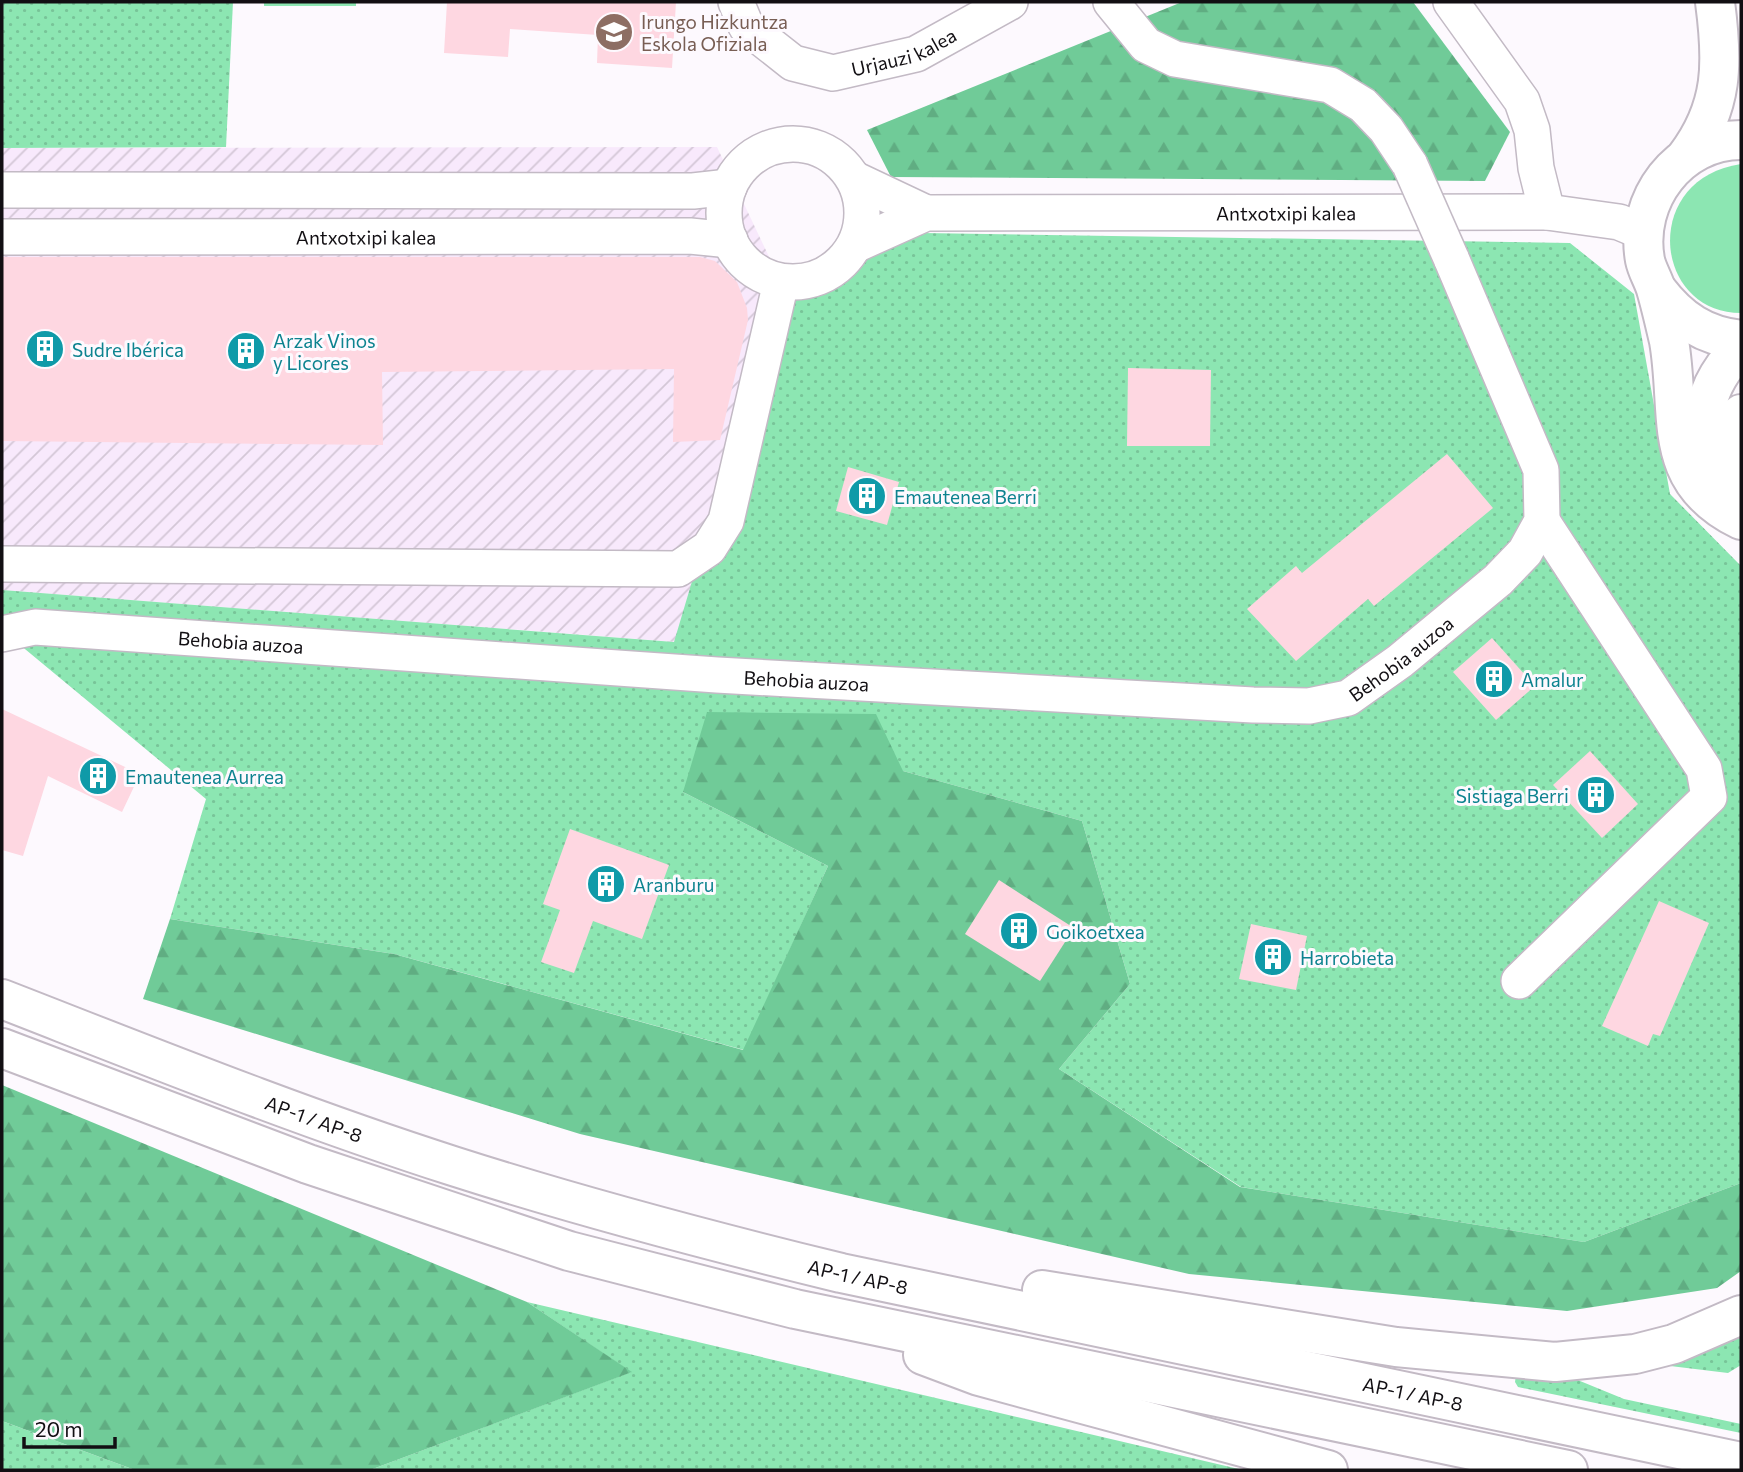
<svg xmlns="http://www.w3.org/2000/svg" width="1743" height="1472" font-family="Commissioner,sans-serif">
	<style>
		.industrial { fill: url(#industrial-furrows) }
		.grass { fill: url(#grass-dots) }
		.forest { fill: url(#forest-firs) }
		.garden { fill: #8ce6b2 }
		.building { fill: #fed7e1 }
		.lines { fill: none; stroke-linecap: round; stroke-linejoin: round }
		.minor-casing { stroke: #c3bac5; stroke-width: 38 }
		.highway-casing { stroke: #c3bac5; stroke-width: 42 }
		.minor { stroke: #fff; stroke-width: 35 }
		.highway { stroke: #fff; stroke-width: 38 }
		.minor-bridge-casing { stroke: #c3bac5; stroke-width: 38; stroke-linecap: butt }
		.minor-bridge { stroke: #fff; stroke-width: 35 }
		.labels { text-anchor: middle; dominant-baseline: central; stroke-width: 6; stroke-linejoin: round; paint-order: stroke }
		.education-label { font-size: 19px; fill: #785e54; stroke: #fdf9fe; text-anchor: start }
		.street-label { font-size: 19px; fill: #120f13; stroke: #fdf9fe }
		.culture-label { font-size: 19px; fill: #0d838f; stroke: #fdf9fe; text-anchor: start }
	</style>
	<defs>
		<pattern id="industrial-furrows" width="10" height="10" patternUnits="userSpaceOnUse" patternTransform="scale(1.75)"><rect width="10" height="10" fill="#f8e9fc"/><path d="M-1 1l2-2M0 10L10 0M9 11l2-2" fill="none" stroke="#d4c7d7"/></pattern>
		<pattern id="grass-dots" width="8" height="8" patternUnits="userSpaceOnUse" patternTransform="scale(1.75)"><rect width="8" height="8" fill="#8ce6b2"/><path d="M2 2h.1M6 6h.1" fill="none" stroke="#78c498" stroke-width="1.8" stroke-linecap="round"/></pattern>
		<pattern id="forest-firs" width="22" height="20" patternUnits="userSpaceOnUse" patternTransform="scale(1.75)"><rect width="22" height="20" fill="#70cb98"/><path d="M5 1l3.5 6h-7zM16 11l3.5 6h-7z" fill="#60ad82"/></pattern>
	</defs>
	<rect width="100%" height="100%" fill="#fdf9fe"/>
	<!-- industrial -->
	<path class="industrial" d="M 717,147 L 781,282 L 675,642 L 2,590 L 2,148 Z"/>
	<!-- grass -->
	<g class="grass">
		<path d="M 2,2 L 233,2 L 226,147 L 2,148 Z"/>
		<path d="M 923,233 L 1570,243 L 1634,294 L 1670,494 L 1741,566 L 1741,1183 L 1584,1242 L 1241,1187 L 1059,1069 L 1130,984 L 1082,821 L 903,771 L 683,792 L 828,866 L 744,1050 L 394,954 L 170,919 L 206,799 L 2,630 L 2,590 L 674,642 L 781,282 Z"/>
		<path d="M 527,1302 L 1243,1470 L 370,1470 L 631,1372 Z"/>
		<path d="M 1741,1335 L 1741,1365 L 1728,1373 L 1662,1365 Z"/>
		<path d="M 1563,1374 L 1624,1399 L 1741,1424 L 1741,1433 L 1518,1387 L 1515,1382 L 1516,1375 Z"/>
		<path d="M 2,1421 L 135,1470 L 2,1470 Z"/>
	</g>
	<!-- forest -->
	<g class="forest">
		<path d="M 1182,2 L 1413,2 L 1510,132 L 1485,181 L 891,177 L 867,130 Z"/>
		<path d="M 707,712 L 876,714 L 903,771 L 1082,821 L 1130,984 L 1059,1069 L 1240,1187 L 1584,1242 L 1741,1183 L 1741,1271 L 1717,1288 L 1567,1311 L 1189,1274 L 580,1134 L 143,999 L 170,919 L 394,954 L 743,1050 L 828,866 L 683,792 Z"/>
		<path d="M 2,1085 L 527,1302 L 632,1372 L 370,1470 L 135,1470 L 2,1421 Z"/>
	</g>
	<!-- garden -->
	<g class="garden">
		<rect x="264" y="2" width="92" height="4"/>
		<path d="M 1741,164 L 1741,313 C 1653,313 1640,179 1741,164 Z"/>
	</g>
	<!-- building -->
	<g class="building">
		<path d="M 447,2 L 676,2 L 672,68 L 597,63 L 598,35 L 510,29 L 508,57 L 444,53 Z"/>
		<path d="M 2,257 L 700,257 L 715,261 L 737,282 L 747,308 L 748,320 L 720,440 L 673,442 L 674,369 L 382,372 L 383,445 L 2,441 Z"/>
		<path d="M 1128,368 L 1211,370 L 1210,446 L 1127,446 Z"/>
		<path d="M 1447,454 L 1493,508 L 1374,606 L 1368,599 L 1296,661 L 1247,609 L 1296,566 L 1302,573 Z"/>
		<path d="M 848,467 L 899,482 L 887,525 L 836,511 Z"/>
		<path d="M 1492,638 L 1535,686 L 1496,720 L 1453,672 Z"/>
		<path d="M 2,709 L 140,774 L 122,812 L 48,776 L 23,856 L 2,850 Z"/>
		<path d="M 1590,751 L 1638,804 L 1602,838 L 1553,785 Z"/>
		<path d="M 570,829 L 669,865 L 642,939 L 593,921 L 574,973 L 541,962 L 560,910 L 543,904 Z"/>
		<path d="M 999,880 L 1074,928 L 1040,981 L 965,934 Z"/>
		<path d="M 1659,901 L 1709,923 L 1660,1036 L 1653,1034 L 1648,1046 L 1602,1026 Z"/>
		<path d="M 1251,924 L 1307,936 L 1296,990 L 1239,979 Z"/>
	</g>
	<g class="lines">
		<defs>
			<g id="minor">
				<path id="s1" d="M 736,2 L 746,26 L 793,63 L 833,73 L 916,54 L 1010,2"/>
				<path d="M 1111,2 L 1146,45 L 1175,59 L 1330,85 L 1363,105 L 1386,129 L 1410,165"/>
				<path d="M 1451,2 L 1522,101 L 1532,130 L 1536,168 L 1547,212"/>
				<circle cx="793" cy="213" r="69"/>
				<path d="M 854,179 L 926,213"/>
				<path d="M 2,190 L 693,191 L 729,187"/>
				<path id="s2" d="M 2,237 L 690,236 L 730,240"/>
				<path id="s3" d="M 855,245 L 926,213 L 1547,212 L 1619,222 L 1643,232"/>
				<path d="M 2,564 L 678,569 L 709,548 L 726,521 L 781,282"/>
				<path id="s4" d="M 2,634 L 35,627 L 717,675 L 1253,705 L 1309,706 L 1348,698 L 1400,661 L 1498,580 L 1525,552 L 1542,521 L 1541,470 L 1451,258"/>
				<path d="M 1519,981 L 1709,797 L 1704,769 L 1542,521"/>
			</g>
			<g id="highway">
				<path d="M 1741,140 C 1679,140 1634,200 1645,260 C 1647,270 1653,279 1656,289 C 1661,306 1665,324 1669,341 C 1682,416 1659,480 1741,520"/>
				<path d="M 1686,157 C 1724,107 1723,62 1715,2"/>
				<path d="M 1657,290 C 1680,320 1704,336 1741,340"/>
				<path d="M 1741,347 C 1689,401 1698,445 1741,501"/>
				<path d="M 1741,414 L 1735,444 L 1741,474"/>
				<path id="s5" d="M 2,999 C 151,1057 300,1117 453,1166 C 581,1207 710,1241 841,1273 L 1741,1462"/>
				<path d="M 2,1048 L 308,1164 L 569,1251 L 795,1309 L 1568,1470"/>
				<path d="M 1042,1290 L 1396,1347 L 1555,1362 L 1635,1354 L 1674,1344 L 1741,1315"/>
				<path d="M 923,1355 L 979,1376 L 1328,1470"/>
			</g>
		</defs>
		<!-- minor casing -->
		<use href="#minor" class="minor-casing"/>
		<!-- highway casing -->
		<use href="#highway" class="highway-casing"/>
		<!-- minor -->
		<use href="#minor" class="minor"/>
		<!-- highway -->
		<use href="#highway" class="highway"/>
		<defs>
			<path id="minor-bridge" d="M 1410,165 L 1451,258"/>
		</defs>
		<!-- minor-bridge casing -->
		<use href="#minor-bridge" class="minor-bridge-casing"/>
		<!-- minor-bridge -->
		<use href="#minor-bridge" class="minor-bridge"/>
	</g>
	<!-- icons -->
	<defs>
		<symbol id="school-disc" viewBox="-11 -11 22 22"><circle r="9.5" fill="#8d6e63" stroke="#fdf9fe"/><path d="M0-5L7-2L0 1L-7-2ZM-4 1L0 2.5L4 1V4Q0 6-4 4Z" fill="#fff"/></symbol>
		<symbol id="building-disc" viewBox="-11 -11 22 22"><circle r="9.5" fill="#0f9aa8" stroke="#fdf9fe"/><path d="M-4-6H4V6H1V3H-1V6H-4ZM-2.5-4.3h1.7v1.8h-1.7ZM.8-4.3h1.7v1.8H.8ZM-2.5-1h1.7V.8h-1.7ZM.8-1h1.7V.8H.8Z" fill="#fff"/></symbol>
	</defs>
	<g fill-rule="evenodd">
		<use href="#school-disc" x="592" y="10" width="44" height="44"/>
		<use href="#building-disc" x="23" y="327" width="44" height="44"/>
		<use href="#building-disc" x="224" y="329" width="44" height="44"/>
		<use href="#building-disc" x="845" y="474" width="44" height="44"/>
		<use href="#building-disc" x="1472" y="657" width="44" height="44"/>
		<use href="#building-disc" x="76" y="754" width="44" height="44"/>
		<use href="#building-disc" x="1574" y="773" width="44" height="44"/>
		<use href="#building-disc" x="584" y="862" width="44" height="44"/>
		<use href="#building-disc" x="997" y="909" width="44" height="44"/>
		<use href="#building-disc" x="1251" y="935" width="44" height="44"/>
	</g>
	<g class="labels">
		<!-- education labels -->
		<g class="education-label">
			<text x="641" y="21">Irungo Hizkuntza<tspan x="641" dy="22">Eskola Ofiziala</tspan></text>
		</g>
		<!-- street labels -->
		<g class="street-label">
			<text stroke="none"><textPath href="#s1" startOffset="201">Urjauzi kalea</textPath></text>
			<text stroke="none"><textPath href="#s3" startOffset="438">Antxotxipi kalea</textPath></text>
			<text stroke="none"><textPath href="#s2" startOffset="364">Antxotxipi kalea</textPath></text>
			<text stroke="none"><textPath href="#s4" startOffset="240">Behobia auzoa</textPath></text>
			<text stroke="none"><textPath href="#s4" startOffset="1416">Behobia auzoa</textPath></text>
			<text stroke="none"><textPath href="#s4" startOffset="807">Behobia auzoa</textPath></text>
			<text stroke="none"><textPath href="#s5" startOffset="334">AP-1 / AP-8</textPath></text>
			<text stroke="none"><textPath href="#s5" startOffset="901">AP-1 / AP-8</textPath></text>
			<text stroke="none"><textPath href="#s5" startOffset="1468">AP-1 / AP-8</textPath></text>
		</g>
		<!-- culture labels -->
		<g class="culture-label">
			<text x="273" y="340">Arzak Vinos<tspan x="273" dy="22">y Licores</tspan></text>
			<text x="72" y="349">Sudre Ibérica</text>
			<text x="894" y="496">Emautenea Berri</text>
			<text x="1521" y="679">Amalur</text>
			<text x="125" y="776">Emautenea Aurrea</text>
			<text x="1569" y="795" text-anchor="end">Sistiaga Berri</text>
			<text x="633" y="884">Aranburu</text>
			<text x="1046" y="931">Goikoetxea</text>
			<text x="1300" y="957">Harrobieta</text>
		</g>
	</g>
	<!-- border -->
	<rect width="1743" height="1472" fill="none" stroke="#120f13" stroke-width="7"/>
	<!-- scale -->
	<path d="M24 1437v10h91v-10" fill="none" stroke="#120f13" stroke-width="3.5"/>
	<text x="35" y="1437" font-size="21" fill="#120f13" stroke="#fdf9fe" stroke-width="5" paint-order="stroke">20 m</text>
</svg>
